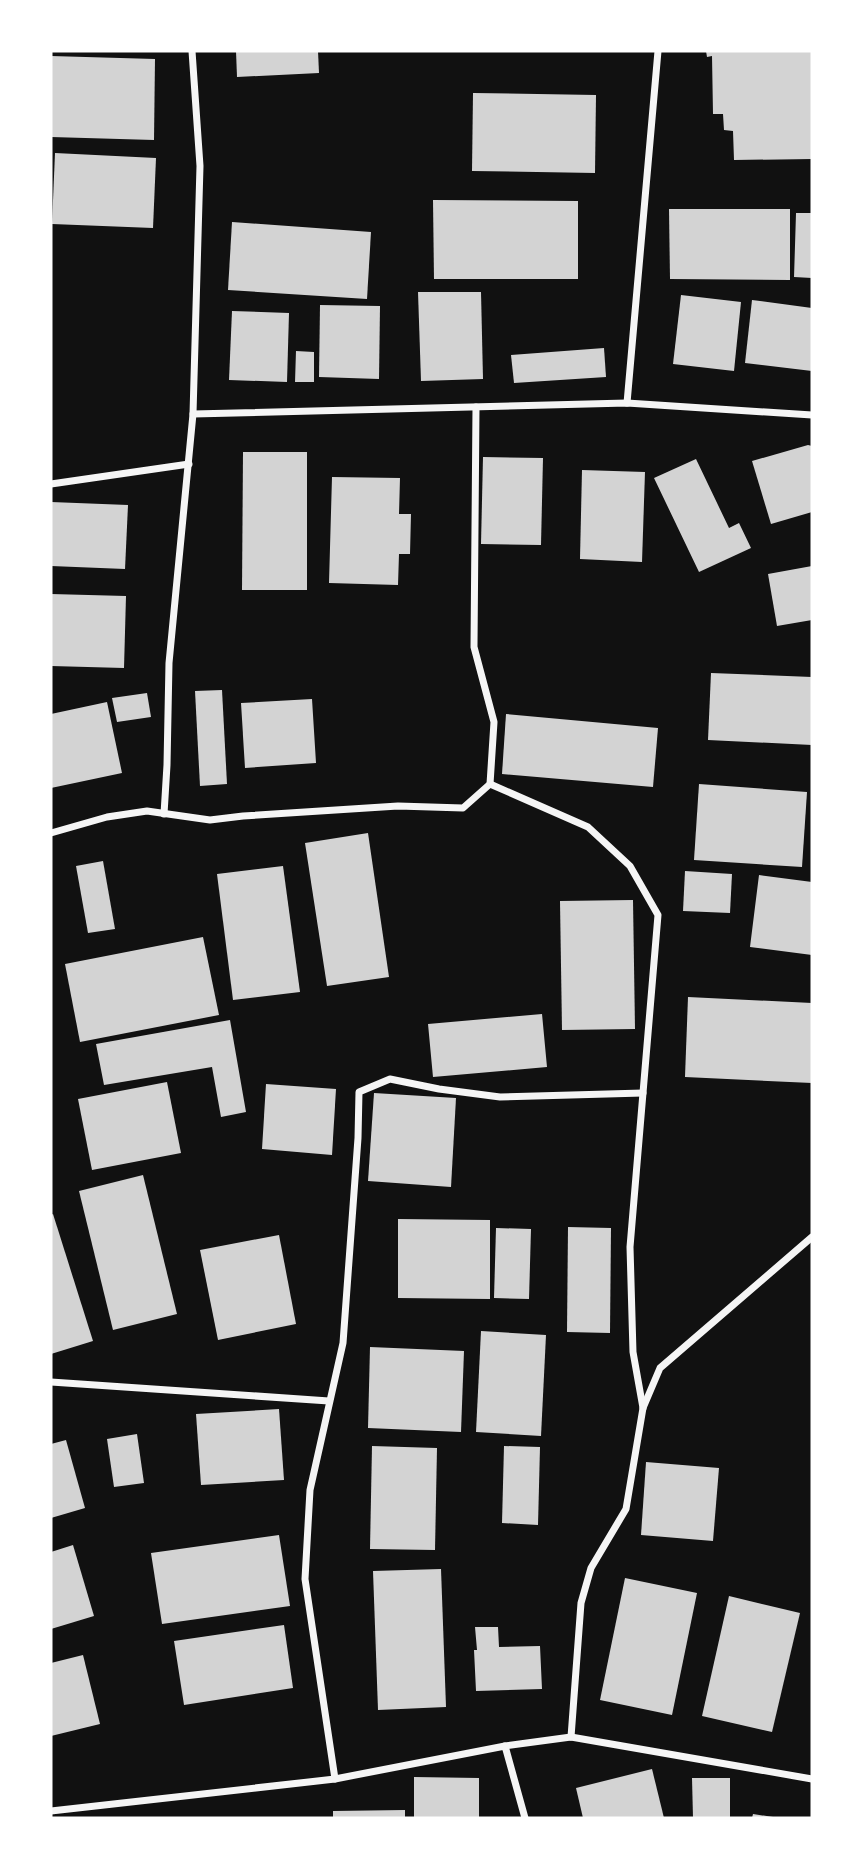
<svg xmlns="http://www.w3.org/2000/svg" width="863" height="1869" font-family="'Golos Text',sans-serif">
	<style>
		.building { fill: #d3d3d3 }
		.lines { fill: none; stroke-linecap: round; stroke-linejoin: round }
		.minor { stroke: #f5f5f5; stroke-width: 7 }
	</style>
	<rect width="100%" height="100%" fill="#111"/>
	<!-- building -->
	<g class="building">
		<path d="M 236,51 L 318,51 L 319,73 L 237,77 Z"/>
		<path d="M 706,51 L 812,51 L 812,159 L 734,160 L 733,131 L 724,130 L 723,114 L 713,114 L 712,56 L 707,57 Z"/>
		<path d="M 51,56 L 155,59 L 154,140 L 51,137 Z"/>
		<path d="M 473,93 L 596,95 L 595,173 L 472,171 Z"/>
		<path d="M 55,153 L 156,158 L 153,228 L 52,224 Z"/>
		<path d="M 433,200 L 578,201 L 578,279 L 434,279 Z"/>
		<path d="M 669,209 L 790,209 L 790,280 L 670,279 Z"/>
		<path d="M 796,213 L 812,213 L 812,278 L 794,277 Z"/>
		<path d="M 232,222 L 371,232 L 367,299 L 228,290 Z"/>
		<path d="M 418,292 L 481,292 L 483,379 L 421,381 Z"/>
		<path d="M 681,295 L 741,302 L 734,371 L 673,364 Z"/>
		<path d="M 752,300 L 812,308 L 812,371 L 745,363 Z"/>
		<path d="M 320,305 L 380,306 L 379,379 L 319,377 Z"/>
		<path d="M 232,311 L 289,313 L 287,382 L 229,380 Z"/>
		<path d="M 604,348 L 606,377 L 514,383 L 511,355 Z"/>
		<path d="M 296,351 L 314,352 L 314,382 L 295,382 Z"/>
		<path d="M 808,445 L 812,446 L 812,512 L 771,524 L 752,461 Z"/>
		<path d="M 243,452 L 307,452 L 307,590 L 242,590 Z"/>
		<path d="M 483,457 L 543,458 L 541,545 L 481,544 Z"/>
		<path d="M 696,459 L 729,528 L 739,523 L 751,548 L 699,572 L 654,478 Z"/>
		<path d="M 582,470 L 645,472 L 642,562 L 580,559 Z"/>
		<path d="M 332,477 L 400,478 L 399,514 L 411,514 L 410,554 L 399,554 L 398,585 L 329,583 Z"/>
		<path d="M 51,502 L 128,505 L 125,569 L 51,566 Z"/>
		<path d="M 812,566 L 812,620 L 777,626 L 768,574 Z"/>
		<path d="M 51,594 L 126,596 L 124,668 L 51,666 Z"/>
		<path d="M 711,673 L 812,677 L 812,745 L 708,740 Z"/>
		<path d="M 222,690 L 227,784 L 200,786 L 195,691 Z"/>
		<path d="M 147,693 L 151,717 L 117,722 L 112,698 Z"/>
		<path d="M 312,699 L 316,763 L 245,768 L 241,703 Z"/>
		<path d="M 107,702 L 122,773 L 51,788 L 51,714 Z"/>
		<path d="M 506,714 L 658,728 L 653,787 L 502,774 Z"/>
		<path d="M 699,784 L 807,792 L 802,867 L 694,860 Z"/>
		<path d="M 368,833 L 389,977 L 327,986 L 305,843 Z"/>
		<path d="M 103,861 L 115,929 L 88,933 L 76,866 Z"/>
		<path d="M 283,866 L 300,992 L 233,1000 L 217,874 Z"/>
		<path d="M 685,871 L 732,874 L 730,913 L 683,911 Z"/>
		<path d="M 759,875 L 812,882 L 812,955 L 750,947 Z"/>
		<path d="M 633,900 L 635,1029 L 562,1030 L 560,901 Z"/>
		<path d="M 203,937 L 219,1015 L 80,1042 L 65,964 Z"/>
		<path d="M 688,997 L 812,1003 L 812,1083 L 685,1077 Z"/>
		<path d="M 542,1014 L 547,1067 L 433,1077 L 428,1024 Z"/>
		<path d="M 230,1020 L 246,1112 L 221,1117 L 212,1067 L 104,1085 L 96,1044 Z"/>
		<path d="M 167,1082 L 181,1153 L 92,1170 L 78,1099 Z"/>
		<path d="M 266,1084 L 336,1089 L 332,1155 L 262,1149 Z"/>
		<path d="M 374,1093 L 456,1098 L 451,1187 L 368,1181 Z"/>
		<path d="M 143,1175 L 177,1314 L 113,1330 L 79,1191 Z"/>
		<path d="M 53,1214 L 93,1341 L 51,1354 L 51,1215 Z"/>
		<path d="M 398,1219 L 490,1220 L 490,1299 L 398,1298 Z"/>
		<path d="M 568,1227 L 611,1228 L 610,1333 L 567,1332 Z"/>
		<path d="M 496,1228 L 531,1229 L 529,1299 L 494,1298 Z"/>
		<path d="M 279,1235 L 296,1324 L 218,1340 L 200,1250 Z"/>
		<path d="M 481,1331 L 546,1335 L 541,1436 L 476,1432 Z"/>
		<path d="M 370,1347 L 464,1351 L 461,1432 L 368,1428 Z"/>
		<path d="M 279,1409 L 284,1480 L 201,1485 L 196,1414 Z"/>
		<path d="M 137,1434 L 144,1483 L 114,1487 L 107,1439 Z"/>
		<path d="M 66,1440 L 85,1508 L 51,1518 L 51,1444 Z"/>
		<path d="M 372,1446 L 437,1448 L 435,1550 L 370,1549 Z"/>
		<path d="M 504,1446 L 540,1447 L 538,1525 L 502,1523 Z"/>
		<path d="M 646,1462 L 719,1468 L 713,1541 L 641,1535 Z"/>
		<path d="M 279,1535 L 290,1606 L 162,1624 L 151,1553 Z"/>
		<path d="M 73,1545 L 94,1616 L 51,1629 L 51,1552 Z"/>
		<path d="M 441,1569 L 446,1707 L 378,1710 L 373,1571 Z"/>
		<path d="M 625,1578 L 697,1593 L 672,1715 L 600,1700 Z"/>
		<path d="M 729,1596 L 800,1613 L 772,1732 L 702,1716 Z"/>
		<path d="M 284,1625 L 293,1688 L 184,1705 L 174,1641 Z"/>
		<path d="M 475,1627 L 498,1627 L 499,1647 L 540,1646 L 542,1689 L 476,1691 L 474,1650 L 477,1650 Z"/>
		<path d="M 83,1655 L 100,1724 L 51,1736 L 51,1663 Z"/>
		<path d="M 652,1769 L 664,1818 L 583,1818 L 576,1788 Z"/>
		<path d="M 414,1777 L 479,1778 L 479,1818 L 414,1818 Z"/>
		<path d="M 692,1778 L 730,1778 L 730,1818 L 693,1818 Z"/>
		<path d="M 405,1810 L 405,1818 L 333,1818 L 333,1811 Z"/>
		<path d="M 753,1814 L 773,1817 L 773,1818 L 752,1818 Z"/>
	</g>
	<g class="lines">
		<!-- minor -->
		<g class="minor">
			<path d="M 627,403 L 658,51"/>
			<path d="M 193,414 L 627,403 L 812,415"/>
			<path d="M 51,484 L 189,464"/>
			<path d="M 490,784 L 588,827 L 630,866 L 658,915 L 630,1247 L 633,1352 L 643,1408"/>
			<path d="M 164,814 L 167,765 L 169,663 L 193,414 L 200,166 L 192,51"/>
			<path d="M 51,833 L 107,817 L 147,811 L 210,820 L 243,816 L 398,806 L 463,808 L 490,784 L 494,722 L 474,647 L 476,407"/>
			<path d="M 51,1382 L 329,1401"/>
			<path d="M 571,1737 L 581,1603 L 591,1568 L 626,1509 L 643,1408 L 660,1368 L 812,1237"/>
			<path d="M 505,1746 L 571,1737 L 812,1779"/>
			<path d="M 335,1779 L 305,1579 L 310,1490 L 343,1343 L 358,1138 L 359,1092 L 390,1079 L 439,1089 L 500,1097 L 643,1093"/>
			<path d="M 51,1811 L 335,1779 L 505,1746 L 525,1818"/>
		</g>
	</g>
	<!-- border -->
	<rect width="863" height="1869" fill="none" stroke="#ffffff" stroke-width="105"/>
</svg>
